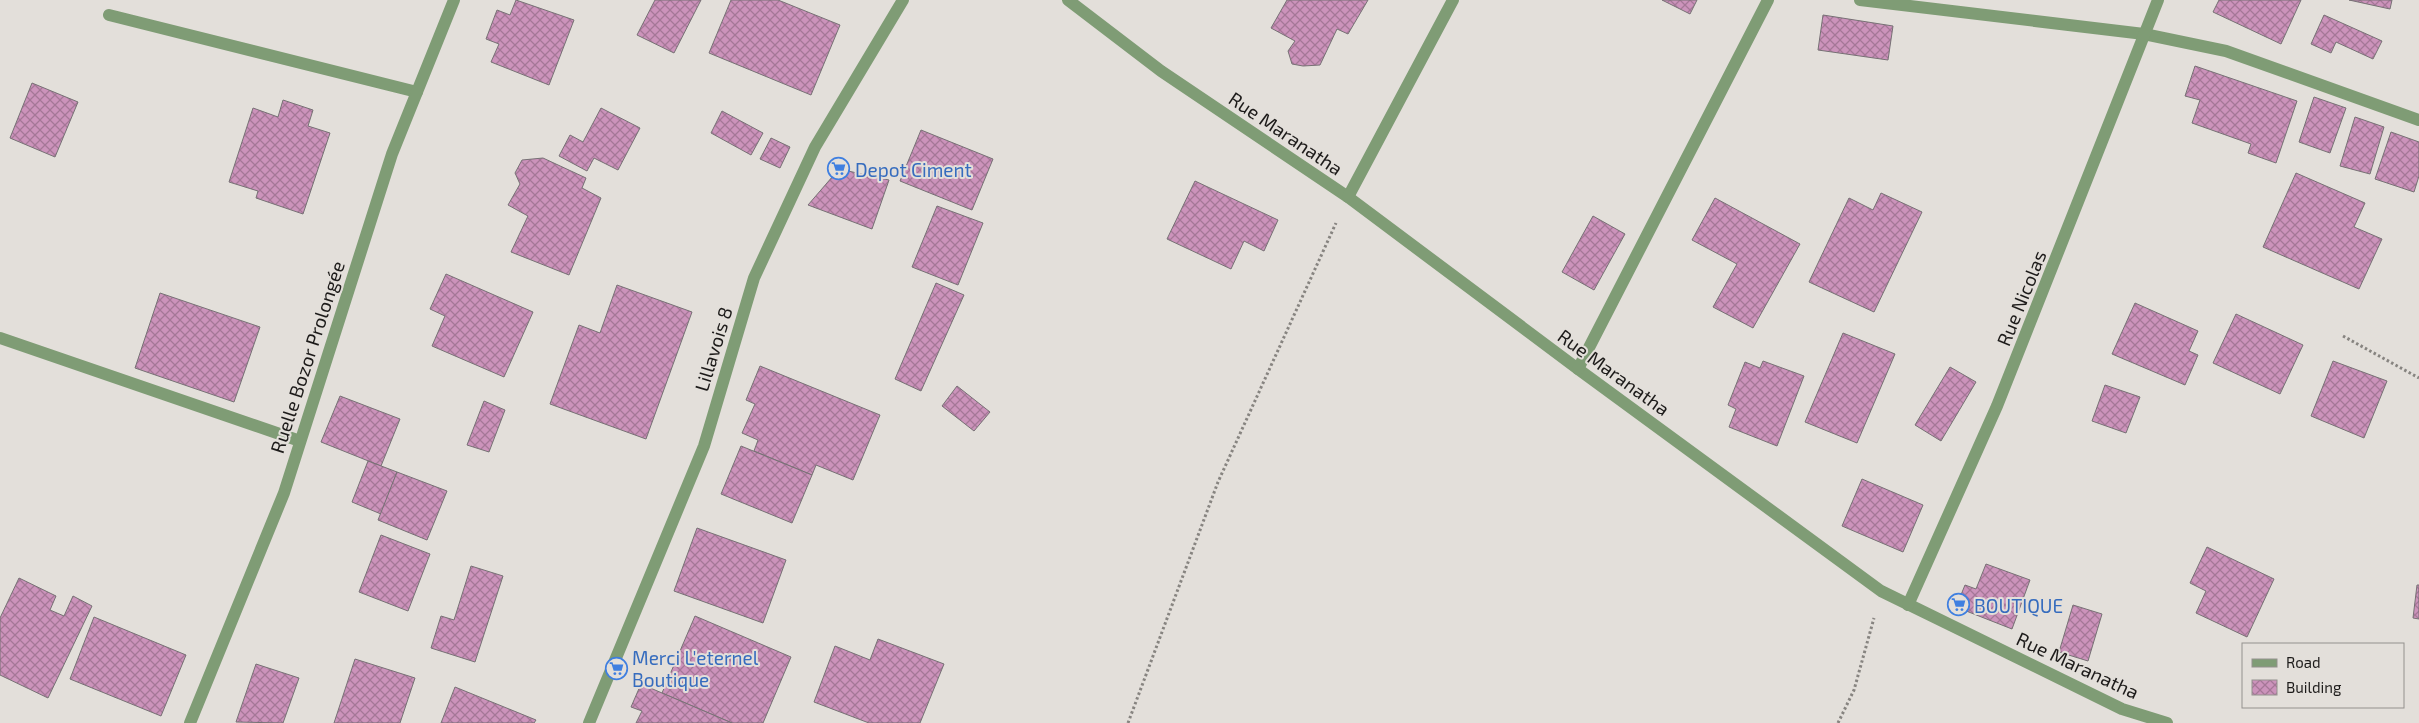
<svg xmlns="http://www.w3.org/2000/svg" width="2419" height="723" font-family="'Exo 2',sans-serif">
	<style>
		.building { fill: url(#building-cross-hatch); stroke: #777175 }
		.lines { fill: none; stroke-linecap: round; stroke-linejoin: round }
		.path { stroke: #878480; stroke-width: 3; stroke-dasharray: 2.5 2.5; stroke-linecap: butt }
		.service { stroke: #7f9c75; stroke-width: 12 }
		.minor { stroke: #7f9c75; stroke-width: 12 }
		.labels { text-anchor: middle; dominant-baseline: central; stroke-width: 4; stroke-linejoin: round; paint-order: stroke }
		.street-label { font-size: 19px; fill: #1d1b1a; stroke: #e3dfda }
		.shop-label { font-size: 19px; fill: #366cbe; stroke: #e3dfda; text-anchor: start }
	</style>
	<defs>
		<pattern id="building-cross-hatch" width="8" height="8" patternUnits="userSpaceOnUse" patternTransform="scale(1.25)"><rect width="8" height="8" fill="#cc93bb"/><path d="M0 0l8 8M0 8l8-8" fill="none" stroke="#a57797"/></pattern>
	</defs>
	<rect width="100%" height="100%" fill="#e3dfda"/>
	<!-- building -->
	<g class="building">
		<path d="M 516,0 L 574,20 L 549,85 L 491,62 L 499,44 L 486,39 L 497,10 L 510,15 Z"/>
		<path d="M 655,0 L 701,0 L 674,53 L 637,35 Z"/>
		<path d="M 731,0 L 778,0 L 840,25 L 811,95 L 709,53 Z"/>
		<path d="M 1287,0 L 1368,0 L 1348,34 L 1337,29 L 1320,65 L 1303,66 L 1292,64 L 1288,51 L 1295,41 L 1271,28 Z"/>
		<path d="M 1662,0 L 1697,0 L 1690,14 Z"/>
		<path d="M 2219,0 L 2301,0 L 2281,44 L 2213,12 Z"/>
		<path d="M 2349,0 L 2392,0 L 2390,9 Z"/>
		<path d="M 1823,15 L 1893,26 L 1888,60 L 1818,50 Z"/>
		<path d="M 2324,15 L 2382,41 L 2373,59 L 2336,42 L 2331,53 L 2311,44 Z"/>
		<path d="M 2195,66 L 2297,101 L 2276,163 L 2248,153 L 2251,144 L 2192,123 L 2200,100 L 2185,96 Z"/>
		<path d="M 32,83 L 78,102 L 55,157 L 10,138 Z"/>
		<path d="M 2314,97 L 2346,108 L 2330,153 L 2299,142 Z"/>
		<path d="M 283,100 L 313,110 L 308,126 L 330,133 L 303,214 L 256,198 L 258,191 L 229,182 L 253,108 L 278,117 Z"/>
		<path d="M 601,108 L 640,128 L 618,170 L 594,158 L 587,171 L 559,156 L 570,135 L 583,142 Z"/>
		<path d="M 722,111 L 763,133 L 751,155 L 711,133 Z"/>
		<path d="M 2355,117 L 2384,127 L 2370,174 L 2340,166 Z"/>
		<path d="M 921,130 L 993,159 L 972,210 L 900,181 Z"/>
		<path d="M 2391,132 L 2419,142 L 2419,176 L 2414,192 L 2375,179 Z"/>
		<path d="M 771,138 L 790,147 L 780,168 L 760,159 Z"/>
		<path d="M 543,158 L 586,178 L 582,188 L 601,198 L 569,275 L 511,252 L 528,216 L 508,205 L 520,184 L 515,173 L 522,160 Z"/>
		<path d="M 839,169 L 889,180 L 872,229 L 808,205 Z"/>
		<path d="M 2296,173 L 2365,203 L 2354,227 L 2382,239 L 2359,289 L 2263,247 Z"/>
		<path d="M 1195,181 L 1278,220 L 1264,251 L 1244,241 L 1231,269 L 1167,239 Z"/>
		<path d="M 1881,193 L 1922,212 L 1874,312 L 1809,282 L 1849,198 L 1873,210 Z"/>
		<path d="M 1715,198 L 1800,244 L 1753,328 L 1713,307 L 1737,264 L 1692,240 Z"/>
		<path d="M 937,206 L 983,223 L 958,285 L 912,267 Z"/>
		<path d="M 1593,216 L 1625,234 L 1594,290 L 1562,272 Z"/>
		<path d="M 446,274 L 533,312 L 504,377 L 432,346 L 445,316 L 430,309 Z"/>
		<path d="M 936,283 L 964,295 L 921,391 L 895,379 Z"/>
		<path d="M 617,285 L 692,312 L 646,439 L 550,404 L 579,325 L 600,333 Z"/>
		<path d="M 160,293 L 260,327 L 234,402 L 135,368 Z"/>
		<path d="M 2135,303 L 2198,331 L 2189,351 L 2198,355 L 2185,385 L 2112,354 Z"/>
		<path d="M 2236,314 L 2303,345 L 2280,394 L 2213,363 Z"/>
		<path d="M 1843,333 L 1895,354 L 1857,443 L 1805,422 Z"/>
		<path d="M 1763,361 L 1804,376 L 1777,446 L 1729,427 L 1736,409 L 1728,405 L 1745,362 L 1760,368 Z"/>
		<path d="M 2333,361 L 2387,381 L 2364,438 L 2311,416 Z"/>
		<path d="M 760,366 L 880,415 L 853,480 L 816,465 L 812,475 L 754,451 L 758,440 L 742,433 L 755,404 L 746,400 Z"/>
		<path d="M 1950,367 L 1976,382 L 1941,441 L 1915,425 Z"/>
		<path d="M 2105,385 L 2140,397 L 2126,433 L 2092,421 Z"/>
		<path d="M 957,386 L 990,412 L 974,431 L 942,406 Z"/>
		<path d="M 340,396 L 400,419 L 381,466 L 321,442 Z"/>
		<path d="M 484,401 L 505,410 L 489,452 L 467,445 Z"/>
		<path d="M 741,446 L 812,475 L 792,523 L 721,494 Z"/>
		<path d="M 368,461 L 397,472 L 381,514 L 352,502 Z"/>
		<path d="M 397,472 L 447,491 L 427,540 L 378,520 Z"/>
		<path d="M 1862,479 L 1923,505 L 1903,552 L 1842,526 Z"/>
		<path d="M 697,528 L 786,560 L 763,623 L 674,591 Z"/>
		<path d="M 381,535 L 430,554 L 408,611 L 359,592 Z"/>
		<path d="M 2207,547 L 2274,579 L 2247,637 L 2196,613 L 2206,591 L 2190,583 Z"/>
		<path d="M 1986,564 L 2030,580 L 2012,629 L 1956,607 L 1965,585 L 1976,589 Z"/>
		<path d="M 471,566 L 503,576 L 475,662 L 431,648 L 441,616 L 454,620 Z"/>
		<path d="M 19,578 L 56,596 L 50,610 L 64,616 L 73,596 L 92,606 L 48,698 L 0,675 L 0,618 Z"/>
		<path d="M 2417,585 L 2419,585 L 2419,619 L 2413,618 Z"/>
		<path d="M 2073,605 L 2102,614 L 2088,661 L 2059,652 Z"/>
		<path d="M 695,616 L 791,657 L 763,723 L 732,723 L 662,693 Z"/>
		<path d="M 94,617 L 186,655 L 161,716 L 70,679 Z"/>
		<path d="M 878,639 L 944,664 L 920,723 L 869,723 L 814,702 L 835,646 L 870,660 Z"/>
		<path d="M 355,659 L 415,678 L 400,723 L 334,723 Z"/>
		<path d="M 256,664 L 299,678 L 283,723 L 236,722 Z"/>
		<path d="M 641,684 L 732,723 L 636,723 L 642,711 L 631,707 Z"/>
		<path d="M 455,687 L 536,720 L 534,723 L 441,723 Z"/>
	</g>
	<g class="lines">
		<!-- path -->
		<g class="path">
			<path d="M 2343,336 L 2419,378"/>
			<path d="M 1128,723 L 1218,482 L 1336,223"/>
			<path d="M 1838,723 L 1854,690 L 1874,618"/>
		</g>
		<!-- service -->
		<g class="service">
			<path d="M 109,15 L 417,92"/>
			<path d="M 2144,34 L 2226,51 L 2419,120"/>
		</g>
		<!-- minor -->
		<g class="minor">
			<path d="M 1068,0 L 1161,71 L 1348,197 L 1578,369 L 1881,591 L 2122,709 L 2167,723"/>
			<path d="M 1860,0 L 2144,34"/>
			<path d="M 1348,197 L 1453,0"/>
			<path d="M 0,338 L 300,441"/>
			<path d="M 1578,369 L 1768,0"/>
			<path d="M 1908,605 L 1997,406 L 2158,0"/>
			<path d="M 190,723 L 284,493 L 392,154 L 454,0"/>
			<path d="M 589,723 L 704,446 L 754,278 L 815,147 L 903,0"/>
		</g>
	</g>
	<!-- icons -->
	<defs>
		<symbol id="supermarket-ring" viewBox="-11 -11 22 22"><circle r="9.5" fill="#e3dfda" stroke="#3f7fe0" stroke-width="1.5"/><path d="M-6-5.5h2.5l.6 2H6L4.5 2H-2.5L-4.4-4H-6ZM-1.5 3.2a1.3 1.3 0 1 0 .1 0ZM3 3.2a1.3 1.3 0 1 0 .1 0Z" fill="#3f7fe0"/></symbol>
	</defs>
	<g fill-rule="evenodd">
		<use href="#supermarket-ring" x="826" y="156" width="25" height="25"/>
		<use href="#supermarket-ring" x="1946" y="592" width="25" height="25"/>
		<use href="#supermarket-ring" x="604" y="656" width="25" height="25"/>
	</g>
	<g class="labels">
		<!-- street labels -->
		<g class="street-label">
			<text transform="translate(1286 133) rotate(34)">Rue Maranatha</text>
			<text transform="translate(2021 298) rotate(-68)">Rue Nicolas</text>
			<text transform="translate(713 349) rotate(-73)">Lillavois 8</text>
			<text transform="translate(307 357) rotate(-72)">Ruelle Bozor Prolongée</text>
			<text transform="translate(1614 372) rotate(36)">Rue Maranatha</text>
			<text transform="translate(2078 665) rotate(25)">Rue Maranatha</text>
		</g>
		<!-- shop labels -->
		<g class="shop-label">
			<text x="855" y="169">Depot Ciment</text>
			<text x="1974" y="605">BOUTIQUE</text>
			<text x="632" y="657">Merci L'eternel<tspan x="632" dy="22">Boutique</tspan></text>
		</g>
	</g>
	<!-- legend -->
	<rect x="2242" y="643" width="162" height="65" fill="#e3dfda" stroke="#94918d"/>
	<rect x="2252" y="659" width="25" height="8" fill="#7f9c75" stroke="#94918d"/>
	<text x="2286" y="668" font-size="15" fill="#1d1b1a">Road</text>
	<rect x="2252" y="680" width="25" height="15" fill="url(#building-cross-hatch)" stroke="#94918d"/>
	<text x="2286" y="693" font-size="15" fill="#1d1b1a">Building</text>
</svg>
